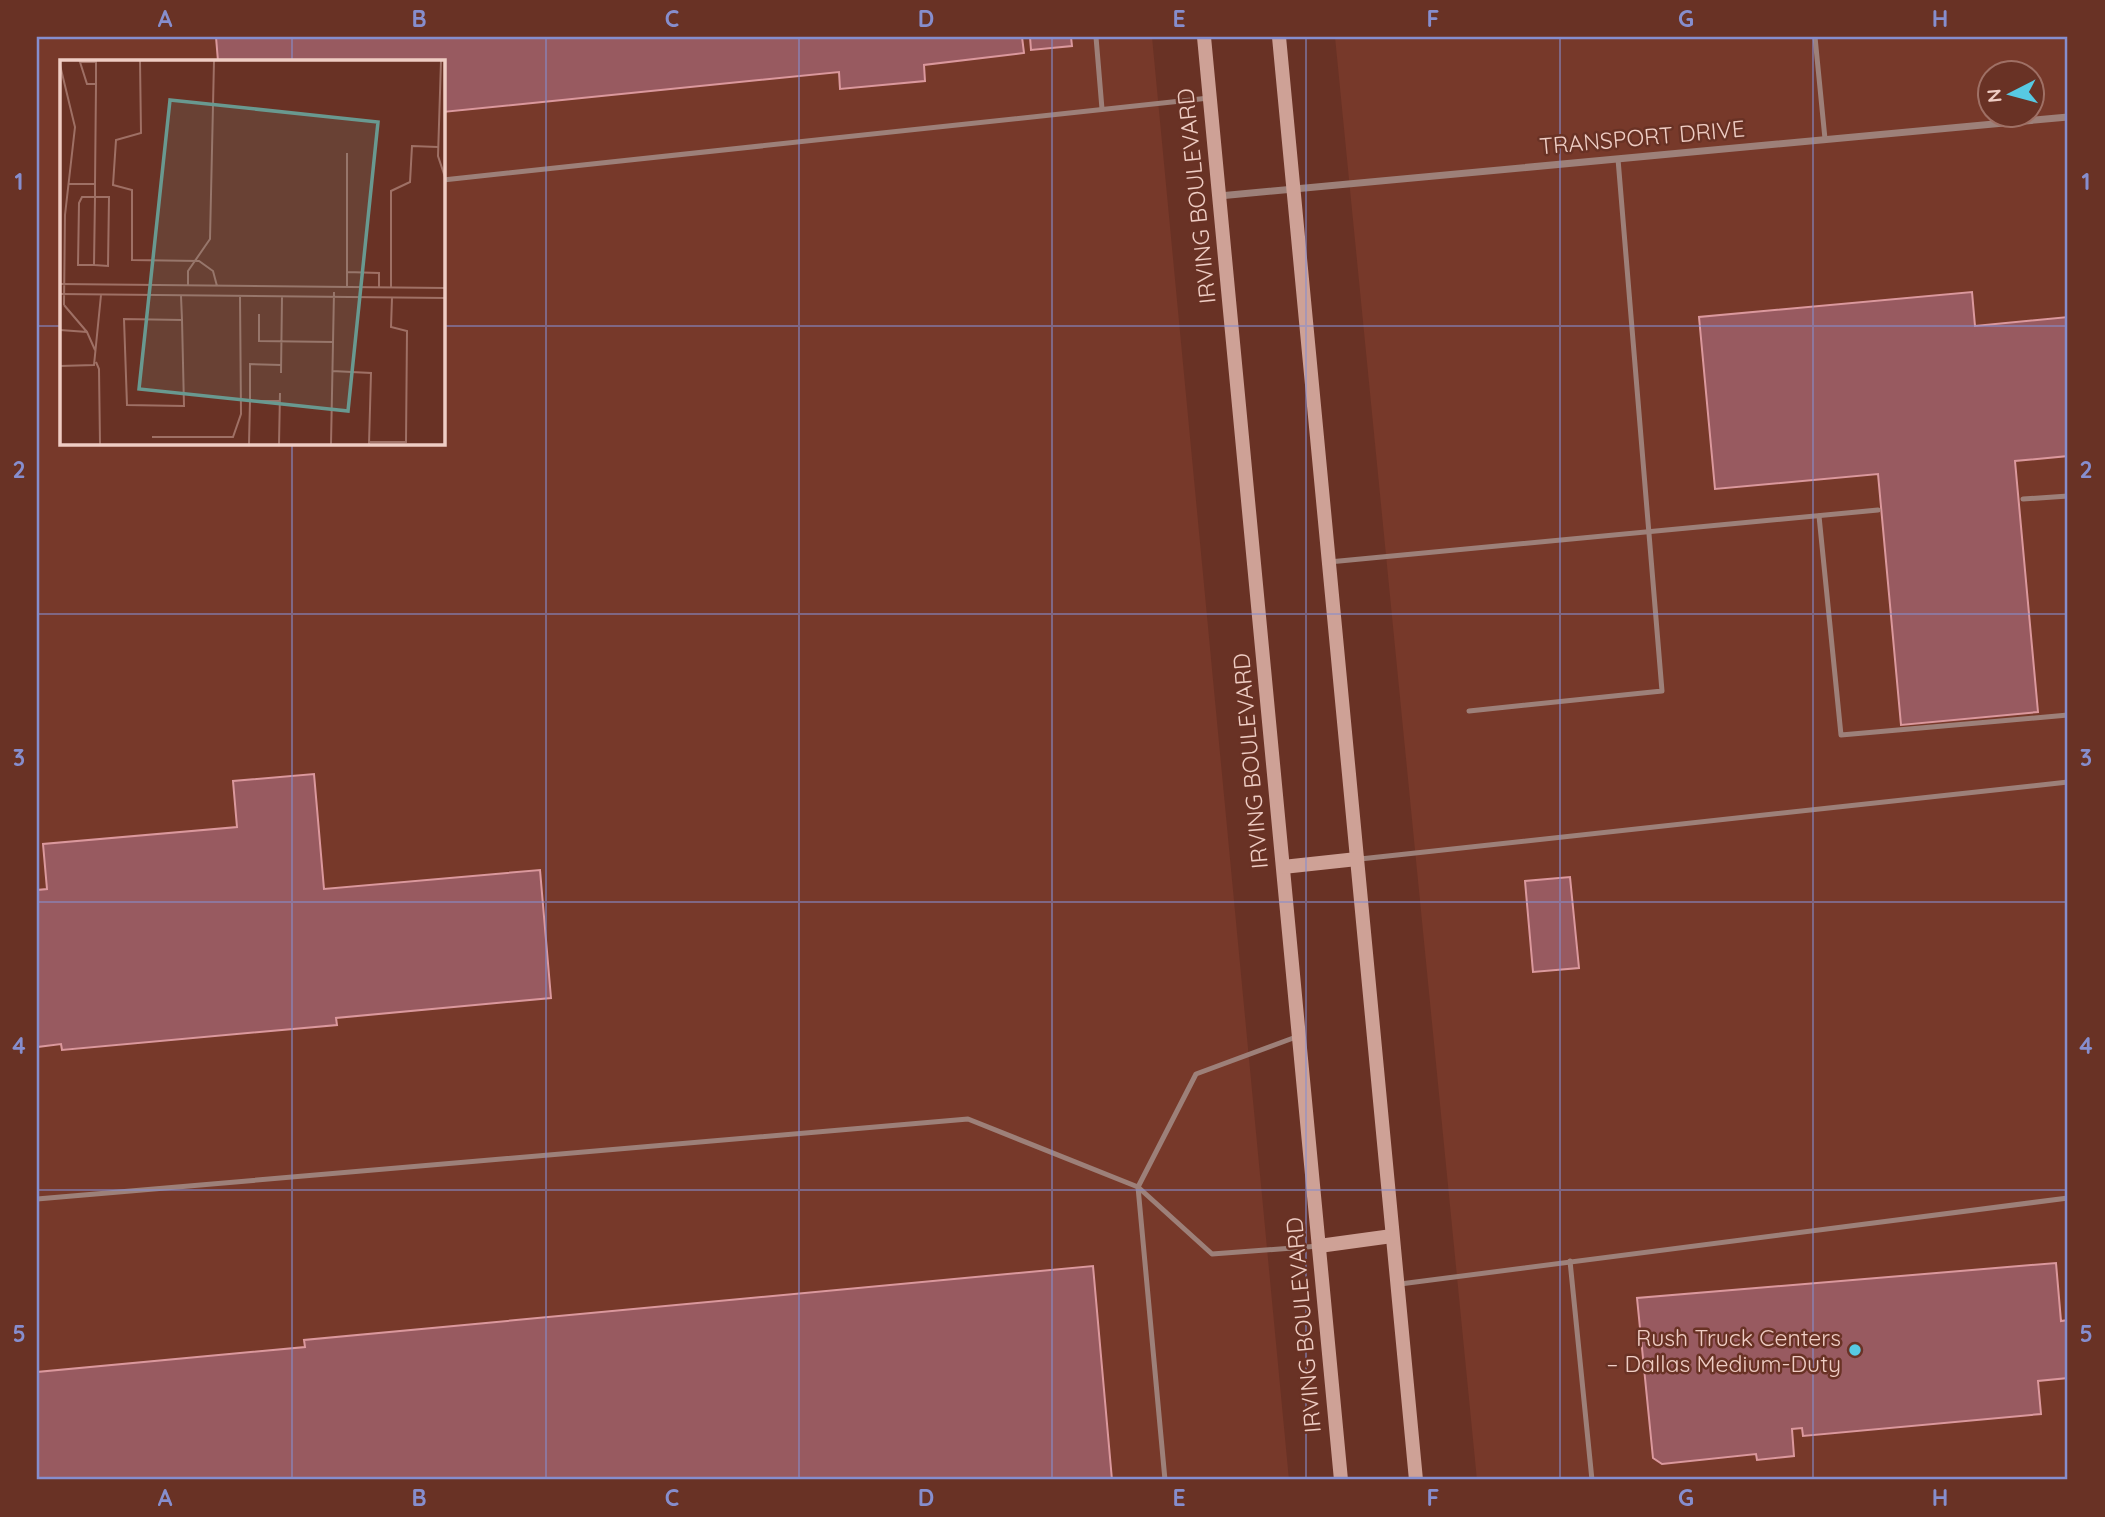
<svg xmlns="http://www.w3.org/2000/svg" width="2105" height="1517" font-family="Quicksand,sans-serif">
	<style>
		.built { fill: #77392a; fill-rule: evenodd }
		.building { fill: #985a60; stroke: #db989d; stroke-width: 2 }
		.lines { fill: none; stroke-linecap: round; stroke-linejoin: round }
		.service { stroke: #9d8079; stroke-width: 5 }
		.minor { stroke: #9d8079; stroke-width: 7 }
		.secondary { stroke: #cea196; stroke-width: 14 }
		.grid { fill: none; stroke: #868ece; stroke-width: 2; stroke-opacity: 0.55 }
		.poi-dot { fill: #57c9e2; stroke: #693225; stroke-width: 2.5 }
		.labels { text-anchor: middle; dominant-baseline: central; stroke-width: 5; stroke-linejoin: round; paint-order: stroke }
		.street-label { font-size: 23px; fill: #efcdc4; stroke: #693225 }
		.poi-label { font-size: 23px; fill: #efcdc4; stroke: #693225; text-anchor: end }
		.inset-road { fill: none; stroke: #9f7065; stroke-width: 2 }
		.view { fill: #699990; fill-opacity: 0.15; stroke: #699990; stroke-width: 3.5 }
		.inset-edge { fill: none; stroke: #efcdc4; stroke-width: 3.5 }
		.neatline { fill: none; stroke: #868ece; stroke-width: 2.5 }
		.grid-label { font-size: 23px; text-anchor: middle; font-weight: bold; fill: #868ece }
	</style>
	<rect width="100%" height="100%" fill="#693225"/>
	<!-- built -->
	<g class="built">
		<path d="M 37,37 L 1152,37 L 1289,1480 L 37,1480 ZM 61,61 L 443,61 L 443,443 L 61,443 Z"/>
		<path d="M 1335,37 L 2068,37 L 2068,1480 L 1477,1480 ZM 1990,74 L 2032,74 L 2032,116 L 1990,116 Z"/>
	</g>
	<!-- building -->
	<g class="building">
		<path d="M 216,37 L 1022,37 L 1024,53 L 924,65 L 925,81 L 840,89 L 839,72 L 443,112 L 443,61 L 218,61 Z"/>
		<path d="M 1030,37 L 1071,37 L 1072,46 L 1031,50 Z"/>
		<path d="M 1972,292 L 1975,326 L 2068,317 L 2068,456 L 2015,461 L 2038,712 L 1901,725 L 1878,474 L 1715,489 L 1699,317 Z"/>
		<path d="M 314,774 L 324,889 L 540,870 L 551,998 L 336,1018 L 337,1025 L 62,1050 L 61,1044 L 37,1047 L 37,890 L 47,889 L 43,844 L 237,827 L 233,781 Z"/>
		<path d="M 1570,877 L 1579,968 L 1533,972 L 1525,881 Z"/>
		<path d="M 2056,1263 L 2061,1321 L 2068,1320 L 2068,1378 L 2038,1381 L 2041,1414 L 1803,1436 L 1802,1428 L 1792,1429 L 1794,1456 L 1757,1460 L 1756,1454 L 1662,1464 L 1653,1458 L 1637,1298 Z"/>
		<path d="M 1093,1266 L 1112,1480 L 37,1480 L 37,1372 L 305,1347 L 304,1340 Z"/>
	</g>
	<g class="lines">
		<!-- service -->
		<g class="service">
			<path d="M 1096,37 L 1102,109"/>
			<path d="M 1815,37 L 1825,139"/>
			<path d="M 443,180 L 1209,98"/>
			<path d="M 2023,499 L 2068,496"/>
			<path d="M 1819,516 L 1841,735 L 2068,715"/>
			<path d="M 1329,562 L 1878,510"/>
			<path d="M 1469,711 L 1662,691 L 1618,159"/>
			<path d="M 1360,859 L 2068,782"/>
			<path d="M 37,1199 L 968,1119 L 1138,1187 L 1212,1254 L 1319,1246"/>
			<path d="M 1570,1261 L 1592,1480"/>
			<path d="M 1400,1284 L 2068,1198"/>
			<path d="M 1165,1480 L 1138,1187 L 1196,1074 L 1296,1037"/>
		</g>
		<!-- minor -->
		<path class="minor" d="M 1219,196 L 2068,117"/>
		<!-- secondary -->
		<g class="secondary">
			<path d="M 1204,37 L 1341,1480"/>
			<path d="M 1279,37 L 1416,1480"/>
			<path d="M 1283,867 L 1357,859"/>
			<path d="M 1319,1246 L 1392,1236"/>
		</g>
	</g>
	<!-- grid -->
	<path class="grid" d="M 292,37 L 292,61M 546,37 L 546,1480M 799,37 L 799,1480M 1052,37 L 1052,1480M 1306,37 L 1306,1480M 1560,37 L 1560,1480M 1813,37 L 1813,1480M 37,326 L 61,326M 443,326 L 2068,326M 292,443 L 292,1480M 37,614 L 2068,614M 37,902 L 2068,902M 37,1190 L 2068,1190"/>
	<!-- markers -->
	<circle class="poi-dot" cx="1855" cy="1350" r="7"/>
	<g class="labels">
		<!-- street labels -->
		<g class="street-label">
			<text transform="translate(1642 137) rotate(-5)">TRANSPORT DRIVE</text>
			<text transform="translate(1196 196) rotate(-96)">IRVING BOULEVARD</text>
			<text transform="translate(1250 761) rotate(-95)">IRVING BOULEVARD</text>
			<text transform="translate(1303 1325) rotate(-95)">IRVING BOULEVARD</text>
		</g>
		<!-- poi labels -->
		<g class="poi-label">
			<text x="1841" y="1337">Rush Truck Centers<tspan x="1841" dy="26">– Dallas Medium-Duty</tspan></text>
		</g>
	</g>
	<!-- overview -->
	<g transform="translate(60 60)">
		<rect width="385" height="385" fill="#693225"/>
		<path class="inset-road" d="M 80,1 L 81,73 L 56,80 L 53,125 L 72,130 L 72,200 L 139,201 L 153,211 L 157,226M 381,1 L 378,96 L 385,117M 0,5 L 15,67 L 5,155 L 4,245M 287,93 L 287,227M 9,124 L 35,124 L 35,137 L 34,205 L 18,205 L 19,143 L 22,137 L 49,137 L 48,206 L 34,205M 35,124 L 36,24 L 36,2 L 20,2 L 27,24 L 36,24M 287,212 L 319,213 L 319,227M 0,224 L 385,228M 128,225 L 128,211 L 150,179 L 154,1M 331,227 L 331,131 L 350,122 L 352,86 L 378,87M 0,234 L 385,238M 121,236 L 122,260 L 64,259 L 67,345 L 124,346 L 122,260M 4,245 L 27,272M 199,254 L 199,281 L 273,282M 0,270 L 27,272 L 35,290M 36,302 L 39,309 L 40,384M 0,306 L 34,305 L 41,235M 272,311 L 311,313 L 309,384M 221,313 L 222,237M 190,341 L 190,304 L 221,305M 92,377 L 173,377 L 181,354 L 180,236M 309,382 L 346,382 L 347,271 L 331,267 L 332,238M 189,384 L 190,341 L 220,341M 219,384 L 220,333M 271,384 L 274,232"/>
		<path class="view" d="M 110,40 L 318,62 L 288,351 L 79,329 Z"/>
		<rect width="385" height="385" class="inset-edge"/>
	</g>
	<!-- border -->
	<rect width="2105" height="1517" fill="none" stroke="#693225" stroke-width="77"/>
	<!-- north arrow -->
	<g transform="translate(2011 94) rotate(264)"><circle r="33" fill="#693225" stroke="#9f7065" stroke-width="2"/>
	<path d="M0-5L12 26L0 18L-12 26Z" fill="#57c9e2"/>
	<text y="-10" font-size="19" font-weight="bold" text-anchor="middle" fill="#efcdc4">N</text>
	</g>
	<rect x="38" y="38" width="2028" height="1440" class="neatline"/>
	<g class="grid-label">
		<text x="165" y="27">A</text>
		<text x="419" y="27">B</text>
		<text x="672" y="27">C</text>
		<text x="926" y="27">D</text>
		<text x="1179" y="27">E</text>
		<text x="1433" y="27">F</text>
		<text x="1686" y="27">G</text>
		<text x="1940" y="27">H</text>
		<text x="19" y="190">1</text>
		<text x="2086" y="190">1</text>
		<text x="19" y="478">2</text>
		<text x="2086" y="478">2</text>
		<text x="19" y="766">3</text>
		<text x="2086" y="766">3</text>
		<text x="19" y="1054">4</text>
		<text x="2086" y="1054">4</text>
		<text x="19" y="1342">5</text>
		<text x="2086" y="1342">5</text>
		<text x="165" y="1506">A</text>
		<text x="419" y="1506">B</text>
		<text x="672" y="1506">C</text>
		<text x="926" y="1506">D</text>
		<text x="1179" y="1506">E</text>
		<text x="1433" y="1506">F</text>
		<text x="1686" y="1506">G</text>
		<text x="1940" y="1506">H</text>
	</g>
</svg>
